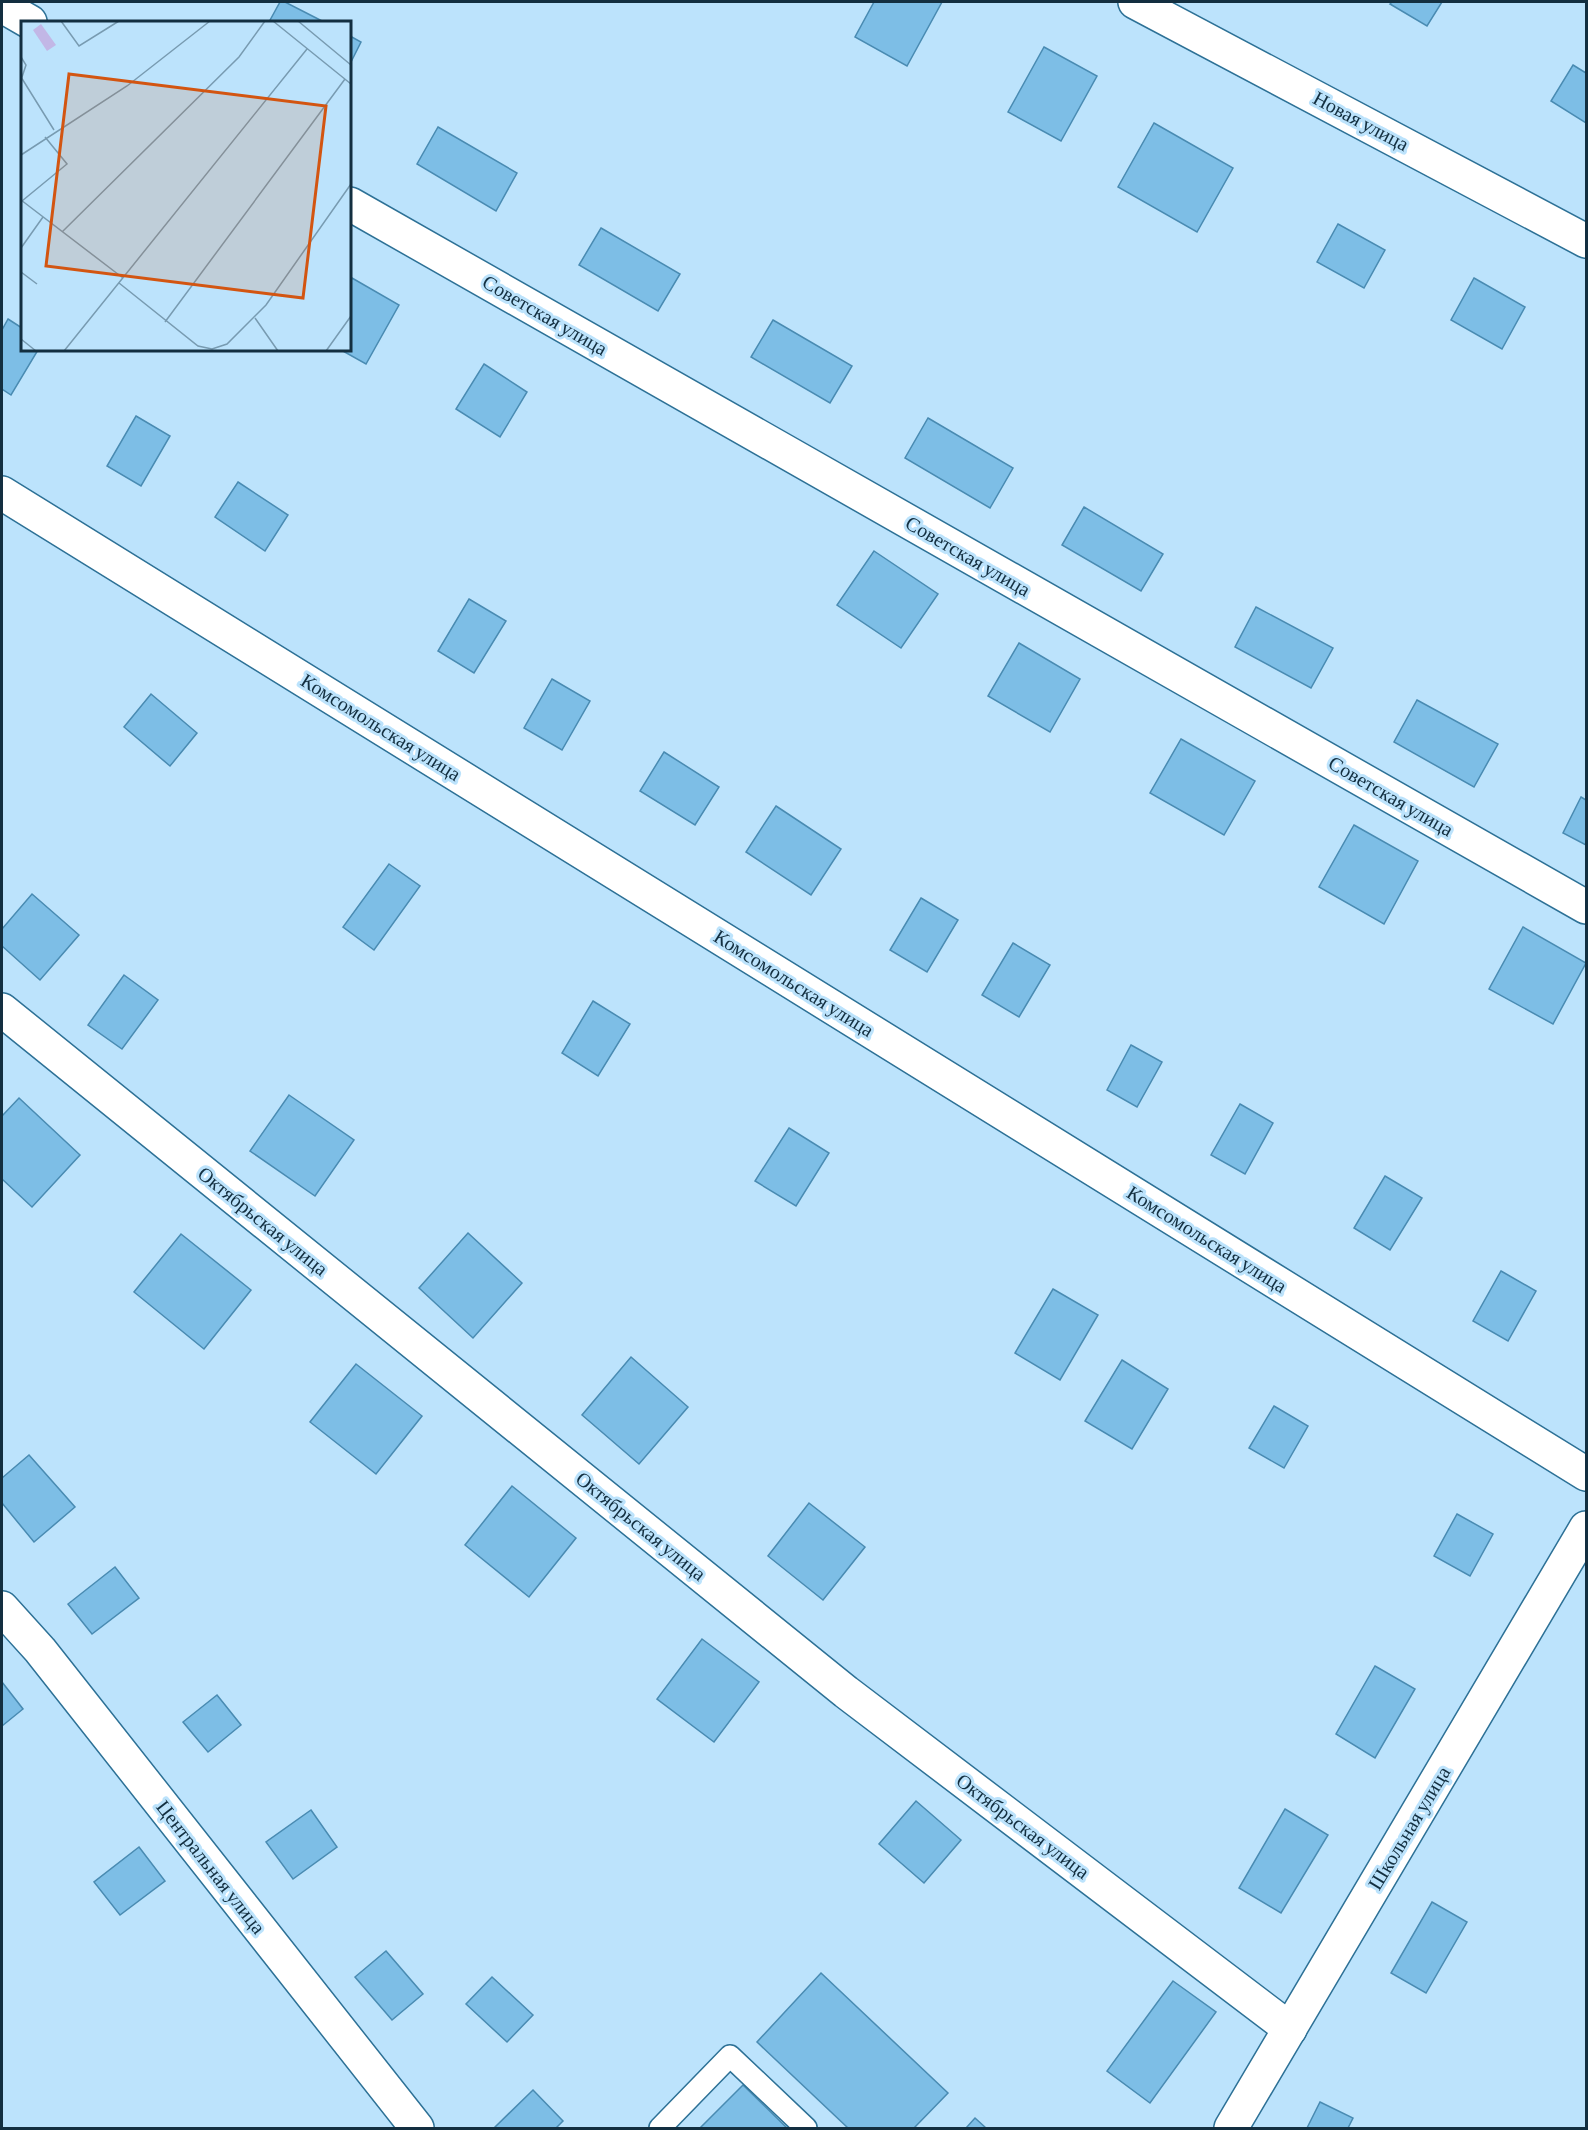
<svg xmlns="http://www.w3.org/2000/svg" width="1588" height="2130" font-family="'Crimson Pro',serif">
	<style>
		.building { fill: #7dbee6; stroke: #498bb2; stroke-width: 1.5 }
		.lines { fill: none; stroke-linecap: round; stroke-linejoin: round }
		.lane-casing { stroke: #2d7196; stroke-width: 24 }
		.street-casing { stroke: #2d7196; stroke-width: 36 }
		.lane { stroke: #fff; stroke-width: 21 }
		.street { stroke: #fff; stroke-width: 33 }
		.labels { text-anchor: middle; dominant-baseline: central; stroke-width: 6; stroke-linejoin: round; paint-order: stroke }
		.street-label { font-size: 20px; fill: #132f40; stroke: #bce3fc }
		.inset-road { fill: none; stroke: #789bb1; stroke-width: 1.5 }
		.view { fill: #d35511; fill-opacity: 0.15; stroke: #d35511; stroke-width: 3 }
		.inset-edge { fill: none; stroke: #132f40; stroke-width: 3 }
	</style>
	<rect width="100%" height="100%" fill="#bce3fc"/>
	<!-- building -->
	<g class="building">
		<path d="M 280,2 L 285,2 L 324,22 L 269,22 Z"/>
		<path d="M 874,2 L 942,2 L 907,66 L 855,37 Z"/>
		<path d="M 1392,2 L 1442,2 L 1427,26 L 1390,4 Z"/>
		<path d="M 350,36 L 361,42 L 350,64 Z"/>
		<path d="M 1044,47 L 1097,76 L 1061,141 L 1008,112 Z"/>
		<path d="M 1573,65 L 1586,73 L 1586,123 L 1551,101 Z"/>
		<path d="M 1154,123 L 1233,168 L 1197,232 L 1118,187 Z"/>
		<path d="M 438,127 L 517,173 L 496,211 L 417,164 Z"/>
		<path d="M 1338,224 L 1385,250 L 1364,288 L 1317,262 Z"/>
		<path d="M 601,228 L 680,274 L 658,311 L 579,265 Z"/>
		<path d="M 352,278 L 399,305 L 366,364 L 341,350 L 350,350 L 350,284 Z"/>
		<path d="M 1474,278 L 1525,307 L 1502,349 L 1451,320 Z"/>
		<path d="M 8,319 L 22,328 L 22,350 L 38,350 L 11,395 L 2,389 L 2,330 Z"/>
		<path d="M 773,320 L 852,366 L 830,403 L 751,357 Z"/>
		<path d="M 484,364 L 527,392 L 500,437 L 456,409 Z"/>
		<path d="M 136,416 L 170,436 L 141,486 L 107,466 Z"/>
		<path d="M 928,418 L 1013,468 L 990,508 L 905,458 Z"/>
		<path d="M 238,482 L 288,515 L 265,551 L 215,517 Z"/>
		<path d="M 1084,507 L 1163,554 L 1141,591 L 1062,545 Z"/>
		<path d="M 874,551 L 938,594 L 901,648 L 837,605 Z"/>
		<path d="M 469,599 L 506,621 L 474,673 L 438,651 Z"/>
		<path d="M 1256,607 L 1333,648 L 1311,688 L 1235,647 Z"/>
		<path d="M 1019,643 L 1080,679 L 1050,732 L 988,696 Z"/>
		<path d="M 552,679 L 590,701 L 562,750 L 524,728 Z"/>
		<path d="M 151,694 L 197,733 L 170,766 L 124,727 Z"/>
		<path d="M 1417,700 L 1498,744 L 1474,787 L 1394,742 Z"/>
		<path d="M 1181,739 L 1255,781 L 1224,835 L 1150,793 Z"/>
		<path d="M 664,752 L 719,787 L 695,825 L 640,791 Z"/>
		<path d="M 1581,797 L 1586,800 L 1586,845 L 1563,833 Z"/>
		<path d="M 776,806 L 841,849 L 811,895 L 746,852 Z"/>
		<path d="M 1354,825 L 1418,861 L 1384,924 L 1319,887 Z"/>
		<path d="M 389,864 L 420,886 L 374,950 L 343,927 Z"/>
		<path d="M 32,894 L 79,935 L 40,980 L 2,946 L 2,929 Z"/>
		<path d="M 921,898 L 958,920 L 927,972 L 890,950 Z"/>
		<path d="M 1523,927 L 1586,963 L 1553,1024 L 1489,989 Z"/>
		<path d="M 1013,943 L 1050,965 L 1019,1017 L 982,995 Z"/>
		<path d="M 124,975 L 158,1000 L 122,1049 L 88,1025 Z"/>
		<path d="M 593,1001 L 630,1024 L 598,1076 L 562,1053 Z"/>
		<path d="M 1131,1045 L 1162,1062 L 1137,1107 L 1107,1090 Z"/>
		<path d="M 289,1095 L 354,1140 L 315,1196 L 250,1151 Z"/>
		<path d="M 19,1098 L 80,1155 L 32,1207 L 2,1179 L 2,1116 Z"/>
		<path d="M 1240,1104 L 1273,1123 L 1245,1174 L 1211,1155 Z"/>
		<path d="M 789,1128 L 829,1153 L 796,1206 L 755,1181 Z"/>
		<path d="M 1385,1176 L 1422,1198 L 1390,1250 L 1354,1228 Z"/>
		<path d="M 468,1233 L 522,1283 L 473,1338 L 419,1288 Z"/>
		<path d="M 181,1234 L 251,1290 L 204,1349 L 134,1292 Z"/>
		<path d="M 1501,1271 L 1536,1291 L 1508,1341 L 1473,1321 Z"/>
		<path d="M 1053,1289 L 1098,1315 L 1060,1380 L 1015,1353 Z"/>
		<path d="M 631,1357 L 688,1407 L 639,1464 L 582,1415 Z"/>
		<path d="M 1122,1360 L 1168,1389 L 1132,1449 L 1085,1421 Z"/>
		<path d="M 356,1364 L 422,1416 L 376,1474 L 310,1422 Z"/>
		<path d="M 1274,1406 L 1308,1426 L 1284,1468 L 1249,1448 Z"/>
		<path d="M 29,1455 L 75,1507 L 34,1542 L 2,1503 L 2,1478 Z"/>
		<path d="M 512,1486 L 576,1538 L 529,1597 L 465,1545 Z"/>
		<path d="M 809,1503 L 865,1547 L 823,1600 L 768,1556 Z"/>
		<path d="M 1457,1514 L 1493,1534 L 1470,1576 L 1434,1556 Z"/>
		<path d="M 115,1567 L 139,1598 L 92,1634 L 68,1604 Z"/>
		<path d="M 702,1639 L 759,1682 L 714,1742 L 657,1699 Z"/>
		<path d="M 1375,1666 L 1415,1689 L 1375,1758 L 1336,1734 Z"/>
		<path d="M 2,1682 L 23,1709 L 2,1726 Z"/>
		<path d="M 217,1695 L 241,1725 L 208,1752 L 183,1722 Z"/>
		<path d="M 916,1801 L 961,1840 L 924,1883 L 879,1844 Z"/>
		<path d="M 1285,1809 L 1328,1835 L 1281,1913 L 1239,1888 Z"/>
		<path d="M 311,1810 L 337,1847 L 293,1879 L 266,1842 Z"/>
		<path d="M 139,1847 L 165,1881 L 120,1915 L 94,1882 Z"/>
		<path d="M 1432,1902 L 1467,1922 L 1426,1993 L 1391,1973 Z"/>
		<path d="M 386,1951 L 423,1994 L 392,2020 L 355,1977 Z"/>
		<path d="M 821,1973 L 948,2093 L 914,2128 L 848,2128 L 757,2042 Z"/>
		<path d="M 492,1977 L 533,2015 L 507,2042 L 466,2004 Z"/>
		<path d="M 1173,1981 L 1216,2012 L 1150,2103 L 1107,2071 Z"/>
		<path d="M 743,2085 L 787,2128 L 700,2128 Z"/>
		<path d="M 533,2090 L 563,2121 L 556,2128 L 494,2128 Z"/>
		<path d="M 1320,2102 L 1353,2118 L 1348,2128 L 1307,2128 Z"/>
		<path d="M 975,2118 L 986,2128 L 966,2128 Z"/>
	</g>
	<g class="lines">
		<defs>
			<path id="lane" d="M 660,2128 L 730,2056 L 806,2128"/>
			<g id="street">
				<path d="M 1135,2 L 1586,241"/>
				<path d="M 2,6 L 30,22"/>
				<path d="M 350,204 L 1586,907"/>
				<path d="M 2,493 L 1586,1474"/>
				<path d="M 2,1010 L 846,1692 L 1290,2029"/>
				<path d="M 2,1608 L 40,1650 L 417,2128"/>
				<path d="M 1231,2128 L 1586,1528"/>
			</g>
		</defs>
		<!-- lane casing -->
		<use href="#lane" class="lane-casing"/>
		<!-- street casing -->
		<use href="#street" class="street-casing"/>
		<!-- lane -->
		<use href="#lane" class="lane"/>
		<!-- street -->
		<use href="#street" class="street"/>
	</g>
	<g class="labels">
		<!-- street labels -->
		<g class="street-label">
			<text transform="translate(1361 121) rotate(28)">Новая улица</text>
			<text transform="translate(545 315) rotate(30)">Советская улица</text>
			<text transform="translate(968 556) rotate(30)">Советская улица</text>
			<text transform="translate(381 727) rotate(32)">Комсомольская улица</text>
			<text transform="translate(1391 796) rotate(30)">Советская улица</text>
			<text transform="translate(794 983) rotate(32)">Комсомольская улица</text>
			<text transform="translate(263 1221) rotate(39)">Октябрьская улица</text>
			<text transform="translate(1207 1239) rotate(32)">Комсомольская улица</text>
			<text transform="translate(641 1526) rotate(39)">Октябрьская улица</text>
			<text transform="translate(1023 1826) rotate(37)">Октябрьская улица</text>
			<text transform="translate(1409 1828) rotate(-59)">Школьная улица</text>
			<text transform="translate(211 1867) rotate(52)">Центральная улица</text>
		</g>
	</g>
	<!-- overview -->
	<g transform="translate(21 21)">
		<rect width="330" height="330" fill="#bce3fc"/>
		<path d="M 20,3 L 35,24 L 26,30 L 12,9 Z" fill="#c2b7e6"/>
		<path class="inset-road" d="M 40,0 L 58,25 L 98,0M 252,0 L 330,63M 277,0 L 330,44M 0,36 L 5,44 L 0,59M 0,56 L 33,109M 0,134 L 106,65 L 189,0M 0,179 L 102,257M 1,180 L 46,143 L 24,116M 41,211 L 218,36 L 244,0M 0,227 L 22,196M 0,251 L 16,263M 98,262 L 177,325 L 191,328 L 206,323 L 245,284 L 330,163M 234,297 L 257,330M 144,301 L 324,58M 0,318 L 15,330M 43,330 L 286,28M 305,330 L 330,295"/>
		<path class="view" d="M 48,53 L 305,85 L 282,277 L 25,245 Z"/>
		<rect width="330" height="330" class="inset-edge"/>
	</g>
	<!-- border -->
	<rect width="1588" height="2130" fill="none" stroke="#132f40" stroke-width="6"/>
</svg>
